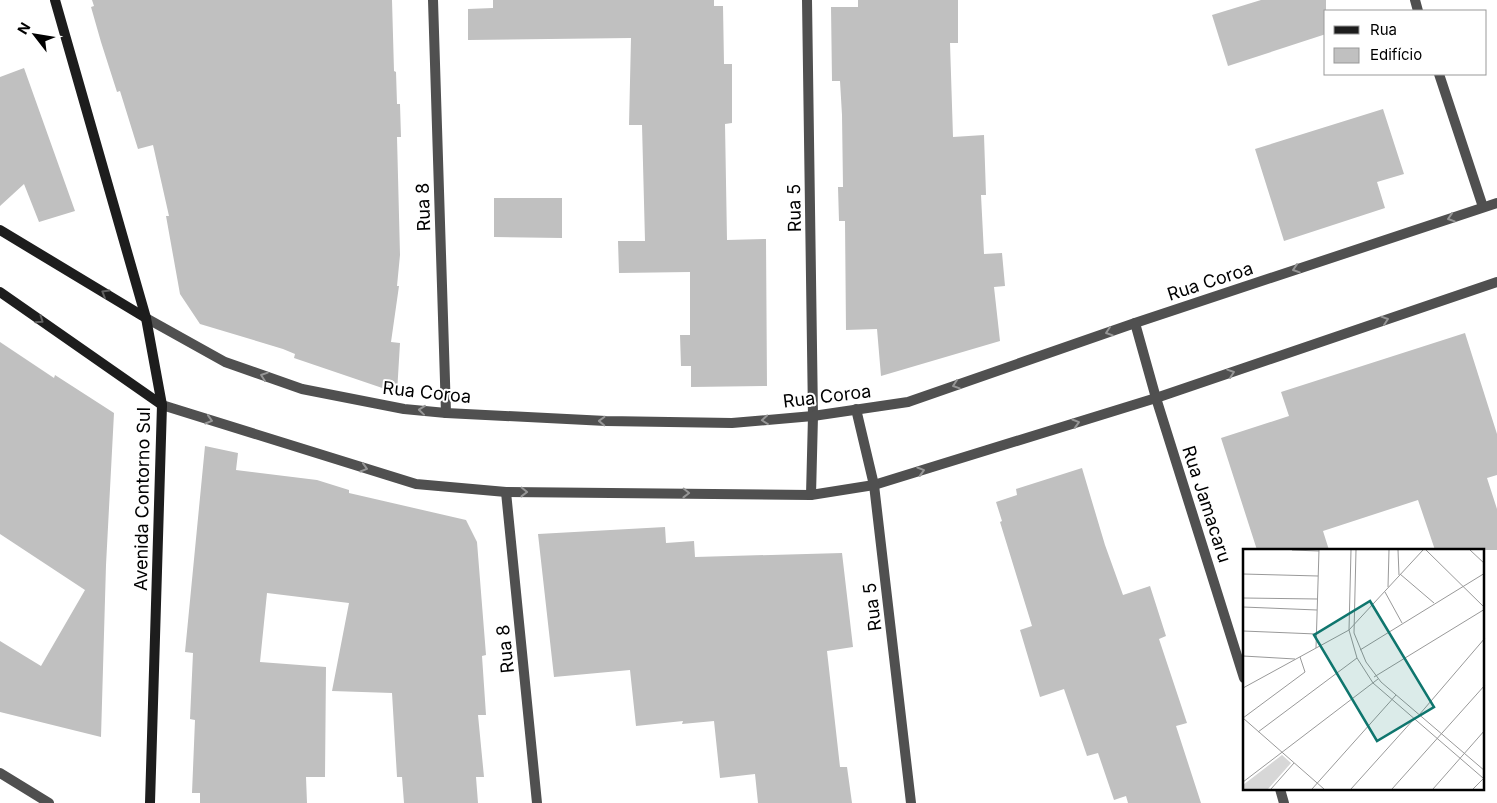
<svg xmlns="http://www.w3.org/2000/svg" width="1497" height="803" font-family="Inter,sans-serif">
	<style>
		.building { fill: #c0c0c0 }
		.lines { fill: none; stroke-linecap: round; stroke-linejoin: round }
		.street { stroke: #505050; stroke-width: 10 }
		.secondary { stroke: #1d1d1d; stroke-width: 10 }
		.oneway { stroke: #969696 }
		.oneway2 { stroke: #616161 }
		.labels { text-anchor: middle; dominant-baseline: central; stroke-width: 4; stroke-linejoin: round; paint-order: stroke }
		.street-label { font-size: 18px; fill: #000; stroke: #fff }
		.inset-road { fill: none; stroke: #999; stroke-width: 1 }
		.view { fill: #0f766e; fill-opacity: 0.15; stroke: #0f766e; stroke-width: 2.5 }
		.inset-edge { fill: none; stroke: #000; stroke-width: 2.5 }
	</style>
	<rect width="100%" height="100%" fill="#fff"/>
	<!-- building -->
	<g class="building">
		<path d="M 92,0 L 392,0 L 394,71 L 396,72 L 397,104 L 400,104 L 401,137 L 397,137 L 400,255 L 397,286 L 399,286 L 391,342 L 400,343 L 397,393 L 294,358 L 295,354 L 283,349 L 200,324 L 180,294 L 166,216 L 169,216 L 153,145 L 138,149 L 120,91 L 117,92 L 101,42 L 91,7 L 94,6 Z"/>
		<path d="M 493,0 L 714,0 L 714,6 L 723,6 L 724,64 L 732,64 L 732,123 L 725,124 L 727,240 L 766,239 L 767,386 L 691,387 L 691,366 L 681,366 L 680,335 L 690,335 L 690,272 L 619,273 L 618,241 L 645,241 L 642,125 L 629,125 L 631,38 L 468,40 L 468,9 L 493,8 Z"/>
		<path d="M 858,0 L 958,0 L 958,43 L 950,43 L 953,137 L 984,135 L 986,195 L 981,195 L 984,254 L 1002,253 L 1005,286 L 994,287 L 1000,341 L 881,376 L 877,329 L 846,330 L 845,221 L 839,221 L 838,187 L 843,187 L 842,115 L 840,81 L 832,81 L 831,7 L 858,7 Z"/>
		<path d="M 1261,0 L 1326,0 L 1326,34 L 1228,66 L 1212,15 Z"/>
		<path d="M 24,68 L 75,211 L 39,222 L 24,184 L 0,206 L 0,77 Z"/>
		<path d="M 1383,109 L 1404,174 L 1377,182 L 1385,208 L 1284,241 L 1255,149 Z"/>
		<path d="M 494,198 L 562,198 L 562,238 L 494,237 Z"/>
		<path d="M 1465,333 L 1497,434 L 1497,475 L 1487,478 L 1497,509 L 1497,550 L 1435,550 L 1418,500 L 1323,531 L 1329,550 L 1257,550 L 1221,438 L 1289,416 L 1281,392 Z"/>
		<path d="M 0,342 L 54,378 L 55,375 L 114,413 L 106,565 L 101,737 L 0,712 L 0,641 L 41,666 L 85,590 L 0,534 Z"/>
		<path d="M 205,446 L 238,453 L 236,470 L 317,480 L 349,490 L 349,493 L 466,520 L 477,542 L 486,655 L 482,656 L 486,715 L 478,715 L 484,777 L 476,777 L 478,803 L 404,803 L 402,777 L 397,777 L 392,693 L 332,691 L 349,603 L 267,593 L 260,662 L 326,667 L 325,777 L 306,777 L 307,803 L 200,803 L 200,793 L 192,793 L 195,720 L 190,719 L 193,653 L 185,652 Z"/>
		<path d="M 1082,468 L 1105,545 L 1123,595 L 1150,586 L 1166,636 L 1159,639 L 1187,723 L 1176,726 L 1201,803 L 1128,803 L 1126,796 L 1114,800 L 1098,753 L 1087,756 L 1064,689 L 1040,697 L 1020,630 L 1032,626 L 1000,522 L 1002,521 L 996,502 L 1017,495 L 1016,489 Z"/>
		<path d="M 665,527 L 666,543 L 694,541 L 695,557 L 842,553 L 853,647 L 827,651 L 840,767 L 847,767 L 852,803 L 758,803 L 755,774 L 720,778 L 714,721 L 682,724 L 683,721 L 636,726 L 630,670 L 554,677 L 538,534 Z"/>
	</g>
	<g class="lines">
		<!-- street -->
		<g class="street">
			<path d="M 433,0 L 446,413"/>
			<path d="M 807,0 L 813,416 L 811,495"/>
			<path d="M 1415,0 L 1418,11"/>
			<path d="M 1439,74 L 1483,207"/>
			<path d="M 146,318 L 225,362 L 302,389 L 404,409 L 446,413 L 606,421 L 732,423 L 813,416 L 908,402 L 1135,323 L 1497,203"/>
			<path d="M 1135,323 L 1156,398 L 1244,678"/>
			<path d="M 162,405 L 416,484 L 506,492 L 811,495 L 874,485 L 1156,398 L 1497,282"/>
			<path d="M 856,409 L 874,485 L 911,803"/>
			<path d="M 506,492 L 537,803"/>
			<path d="M 0,773 L 49,803"/>
			<path d="M 1280,789 L 1284,803"/>
		</g>
		<!-- secondary -->
		<g class="secondary">
			<path d="M 55,0 L 146,318 L 162,405 L 150,803"/>
			<path d="M 0,230 L 146,318"/>
			<path d="M 0,292 L 162,405"/>
		</g>
	</g>
	<!-- one-way arrows -->
	<defs><path id="oneway-chevron" d="M-2-3.5L2.5 0L-2 3.5" fill="none" stroke-width="1.6" stroke-linecap="round" stroke-linejoin="round" transform="scale(1.25)"/></defs>
	<g class="oneway">
		<use href="#oneway-chevron" transform="translate(1451 218) rotate(162)"/>
		<use href="#oneway-chevron" transform="translate(1296 269) rotate(162)"/>
		<use href="#oneway-chevron" transform="translate(1385 320) rotate(-19)"/>
		<use href="#oneway-chevron" transform="translate(1109 332) rotate(161)"/>
		<use href="#oneway-chevron" transform="translate(1231 373) rotate(-19)"/>
		<use href="#oneway-chevron" transform="translate(264 376) rotate(-161)"/>
		<use href="#oneway-chevron" transform="translate(956 385) rotate(161)"/>
		<use href="#oneway-chevron" transform="translate(422 410) rotate(-174)"/>
		<use href="#oneway-chevron" transform="translate(209 420) rotate(17)"/>
		<use href="#oneway-chevron" transform="translate(765 420) rotate(175)"/>
		<use href="#oneway-chevron" transform="translate(602 421) rotate(-178)"/>
		<use href="#oneway-chevron" transform="translate(1076 423) rotate(-17)"/>
		<use href="#oneway-chevron" transform="translate(364 468) rotate(17)"/>
		<use href="#oneway-chevron" transform="translate(921 471) rotate(-17)"/>
		<use href="#oneway-chevron" transform="translate(524 492) rotate(1)"/>
		<use href="#oneway-chevron" transform="translate(686 493) rotate(1)"/>
	</g>
	<g class="oneway2">
		<use href="#oneway-chevron" transform="translate(105 293) rotate(-149)"/>
		<use href="#oneway-chevron" transform="translate(40 320) rotate(35)"/>
	</g>
	<g class="labels">
		<!-- street labels -->
		<g class="street-label">
			<text transform="translate(423 207) rotate(-92)">Rua 8</text>
			<text transform="translate(794 208) rotate(-91)">Rua 5</text>
			<text transform="translate(1210 281) rotate(-18)">Rua Coroa</text>
			<text transform="translate(427 392) rotate(6)">Rua Coroa</text>
			<text transform="translate(827 396) rotate(-7)">Rua Coroa</text>
			<text transform="translate(142 499) rotate(-89)">Avenida Contorno Sul</text>
			<text transform="translate(1207 504) rotate(72)">Rua Jamacaru</text>
			<text transform="translate(872 607) rotate(-97)">Rua 5</text>
			<text transform="translate(505 649) rotate(-96)">Rua 8</text>
		</g>
	</g>
	<!-- overview -->
	<g transform="translate(1243 549)">
		<rect width="241" height="241" fill="#fff"/>
		<path d="M 39,206 L 48,214 L 25,240 L 0,240 L 0,236 Z" fill="#d7d7d7"/>
		<path class="inset-road" d="M 49,1 L 76,2M 108,1 L 106,81 L 114,109 L 130,134 L 240,229M 113,1 L 111,84 L 123,113 L 138,133 L 242,222M 155,1 L 156,26M 183,1 L 242,59M 227,1 L 242,15M 0,25 L 75,27M 157,25 L 191,54M 145,38 L 146,1M 142,43 L 159,74M 0,49 L 75,50M 0,58 L 74,61M 0,82 L 73,85M 73,99 L 76,1M 117,101 L 242,24M 0,107 L 52,110M 131,128 L 242,60M 0,139 L 106,81 L 180,1M 176,166 L 242,89M 0,169 L 81,240M 0,169 L 62,123 L 57,108M 15,183 L 114,109M 0,233 L 135,130M 28,240 L 51,214M 69,240 L 153,146M 108,240 L 171,170M 149,240 L 242,136M 190,240 L 242,181M 230,240 L 241,229"/>
		<path class="view" d="M 127,52 L 191,158 L 134,192 L 71,86 Z"/>
		<rect width="241" height="241" class="inset-edge"/>
	</g>
	<!-- legend -->
	<rect x="1324" y="10" width="162" height="65" fill="#ffffff" stroke="#999999"/>
	<rect x="1334" y="26" width="25" height="8" fill="#1d1d1d" stroke="#999999"/>
	<text x="1370" y="35" font-size="15" fill="#000000">Rua</text>
	<rect x="1334" y="48" width="25" height="15" fill="#c0c0c0" stroke="#999999"/>
	<text x="1370" y="60" font-size="15" fill="#000000">Edifício</text>
	<!-- north arrow -->
	<g transform="translate(35 35) rotate(301)" stroke="#ffffff" stroke-width="4" paint-order="stroke">
	<path d="M0-4L9 19L0 12L-9 19Z" fill="#000000"/>
	<text y="-8" font-size="14" font-weight="bold" text-anchor="middle" fill="#000000">N</text>
	</g>
</svg>
